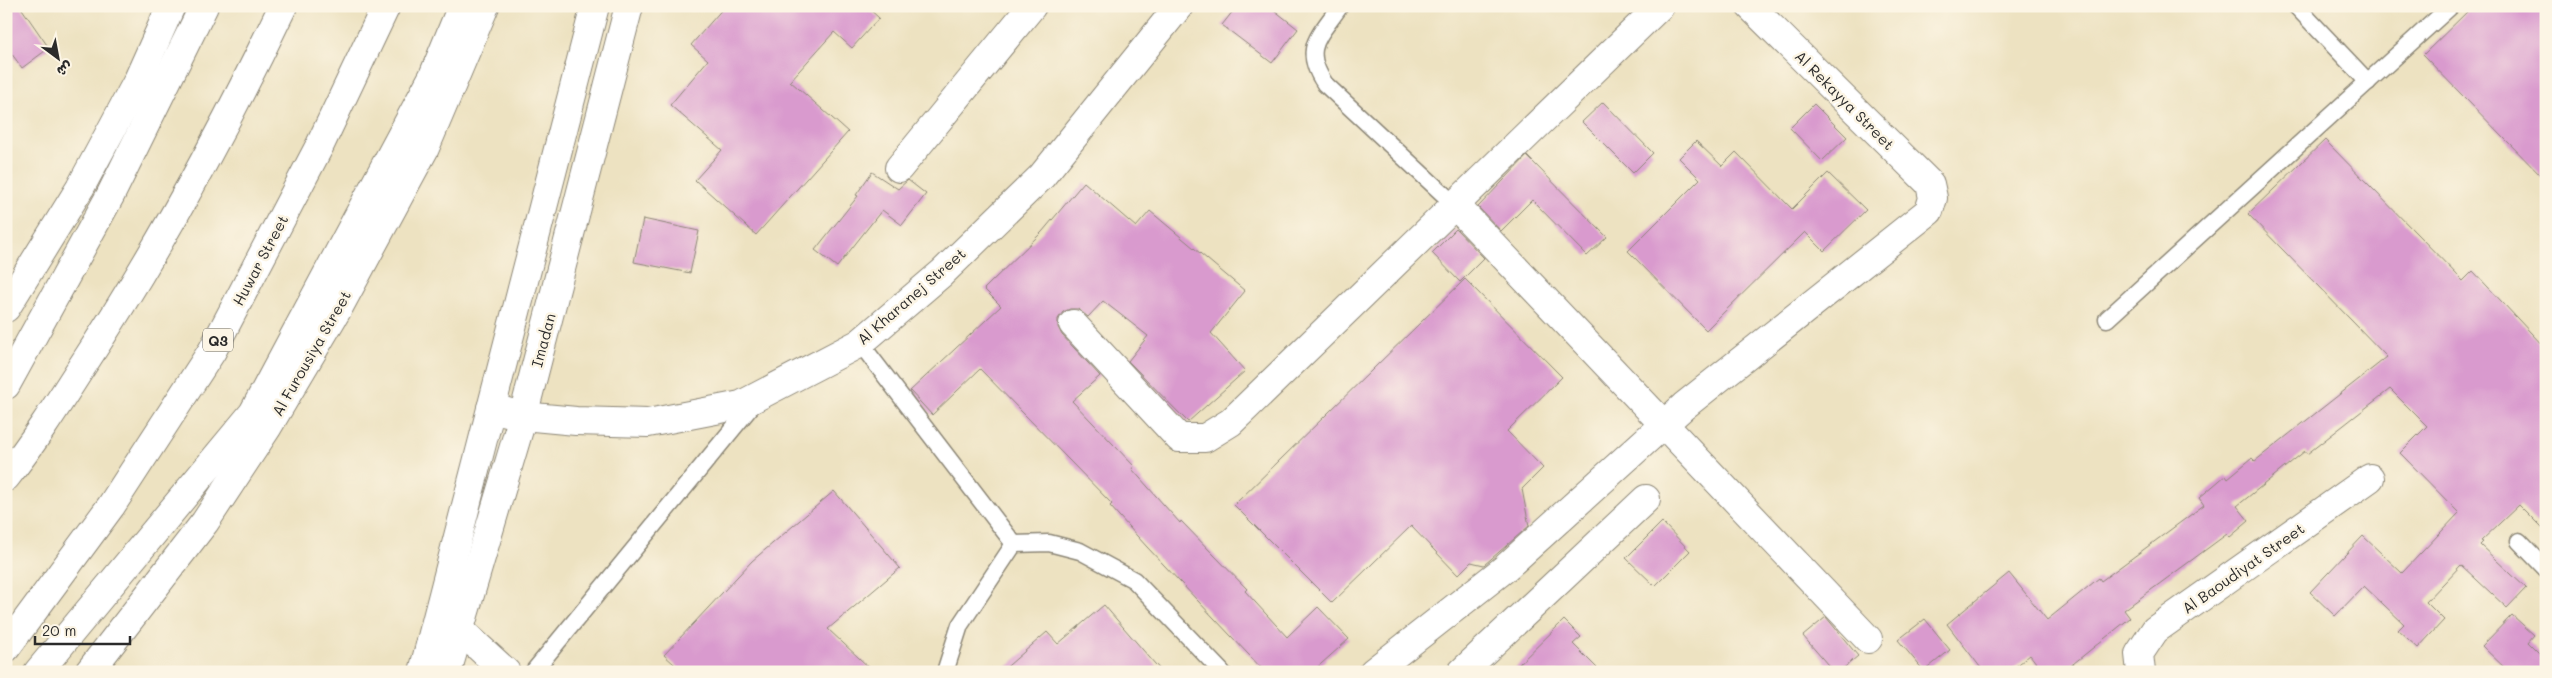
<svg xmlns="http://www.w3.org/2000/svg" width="2552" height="678" font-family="Mali,'Playpen Sans Arabic',sans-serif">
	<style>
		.building { fill: #d99ace }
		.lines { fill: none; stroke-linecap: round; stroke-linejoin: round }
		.lane-casing { stroke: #8c8676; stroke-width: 19 }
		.street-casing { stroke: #8c8676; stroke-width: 30 }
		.secondary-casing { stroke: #8c8676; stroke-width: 30 }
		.highway-casing { stroke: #8c8676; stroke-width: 30 }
		.lane { stroke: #fff; stroke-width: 16 }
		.street { stroke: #fff; stroke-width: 28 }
		.secondary { stroke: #fff; stroke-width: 28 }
		.highway { stroke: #fff; stroke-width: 28 }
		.labels { text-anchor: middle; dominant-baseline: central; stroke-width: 5; stroke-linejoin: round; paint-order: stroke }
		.shield { fill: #fcf5e5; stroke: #6a6863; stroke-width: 1 }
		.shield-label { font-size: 14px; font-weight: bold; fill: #2b2b2b }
		.street-label { font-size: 15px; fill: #2b2b2b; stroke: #fcf5e5 }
	</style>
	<rect width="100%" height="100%" fill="#fcf5e5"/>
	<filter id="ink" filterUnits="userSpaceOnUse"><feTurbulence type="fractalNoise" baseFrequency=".02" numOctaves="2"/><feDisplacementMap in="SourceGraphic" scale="10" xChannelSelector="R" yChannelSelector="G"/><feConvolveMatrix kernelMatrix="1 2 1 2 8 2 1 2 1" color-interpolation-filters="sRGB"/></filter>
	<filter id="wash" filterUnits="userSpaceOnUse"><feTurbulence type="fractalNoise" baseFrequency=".0096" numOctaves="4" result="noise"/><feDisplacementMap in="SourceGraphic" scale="20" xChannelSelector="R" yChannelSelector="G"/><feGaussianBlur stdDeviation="1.12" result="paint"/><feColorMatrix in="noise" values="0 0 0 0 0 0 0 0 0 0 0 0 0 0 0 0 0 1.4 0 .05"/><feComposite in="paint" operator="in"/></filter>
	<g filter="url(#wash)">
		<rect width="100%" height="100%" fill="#ede2c1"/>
		<g id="blocks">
			<!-- building -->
			<g class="building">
				<path d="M 6,6 L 20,6 L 49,48 L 22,68 L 6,46 Z"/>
				<path d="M 725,6 L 866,6 L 879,18 L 852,48 L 834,32 L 790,81 L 848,132 L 756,235 L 695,180 L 722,150 L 670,105 L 708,60 L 691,45 Z"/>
				<path d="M 1237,6 L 1269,6 L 1298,29 L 1272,63 L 1222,25 Z"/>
				<path d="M 2473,6 L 2546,6 L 2546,181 L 2423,55 Z"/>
				<path d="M 1603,102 L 1653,153 L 1633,173 L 1582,122 Z"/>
				<path d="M 1814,104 L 1847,137 L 1822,161 L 1790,128 Z"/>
				<path d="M 2325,140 L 2463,281 L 2473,271 L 2546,349 L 2546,532 L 2519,505 L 2481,541 L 2483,542 L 2480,545 L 2526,588 L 2507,608 L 2461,565 L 2426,602 L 2444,620 L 2418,648 L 2398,630 L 2404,624 L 2364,586 L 2335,616 L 2310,592 L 2363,536 L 2402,573 L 2459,513 L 2400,453 L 2427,426 L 2390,389 L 2307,454 L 2305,451 L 2237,506 L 2249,521 L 2230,537 L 2227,534 L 2124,610 L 2130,618 L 2063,672 L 2043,672 L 2030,655 L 2009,672 L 1984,672 L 1947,624 L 2009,573 L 2047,620 L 2099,578 L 2101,581 L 2204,505 L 2199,498 L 2226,475 L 2228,478 L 2252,458 L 2255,461 L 2387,357 L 2248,214 Z"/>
				<path d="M 1696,141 L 1722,166 L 1736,152 L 1792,209 L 1828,173 L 1866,210 L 1824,251 L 1805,232 L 1706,330 L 1628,251 L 1700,179 L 1679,158 Z"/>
				<path d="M 1527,156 L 1607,237 L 1587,256 L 1532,200 L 1501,231 L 1478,207 Z"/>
				<path d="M 872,172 L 898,189 L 908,180 L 926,194 L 902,225 L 882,210 L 837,267 L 815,250 L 858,196 L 856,195 Z"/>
				<path d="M 1084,182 L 1136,227 L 1150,211 L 1245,291 L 1211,333 L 1245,371 L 1188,422 L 1128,361 L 1148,336 L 1103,301 L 1088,317 L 1078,309 L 1070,309 L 1063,312 L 1058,319 L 1058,327 L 1062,335 L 1100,376 L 1072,401 L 1134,466 L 1132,469 L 1180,523 L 1181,521 L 1247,589 L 1245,591 L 1287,637 L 1318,607 L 1349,639 L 1312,672 L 1265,672 L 1147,547 L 1110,506 L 1112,504 L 980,369 L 932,415 L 910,391 L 1001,306 L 984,289 L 1042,232 Z"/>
				<path d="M 643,219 L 699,231 L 690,273 L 634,262 Z"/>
				<path d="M 1456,229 L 1484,258 L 1460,282 L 1432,253 Z"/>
				<path d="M 1465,279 L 1562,377 L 1507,431 L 1543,468 L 1522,489 L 1529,526 L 1484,565 L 1471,562 L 1458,575 L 1411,526 L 1332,603 L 1234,505 Z"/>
				<path d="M 834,491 L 900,568 L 828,629 L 874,672 L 683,672 L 664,655 L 752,561 Z"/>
				<path d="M 1662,522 L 1690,551 L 1655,586 L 1626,558 Z"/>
				<path d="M 1104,605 L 1162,672 L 1001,672 L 1047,632 L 1058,644 Z"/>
				<path d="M 2512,615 L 2534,635 L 2528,642 L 2546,660 L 2546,672 L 2509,672 L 2482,646 Z"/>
				<path d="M 1826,617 L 1858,656 L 1839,672 L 1834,672 L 1803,636 Z"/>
				<path d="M 1925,619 L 1950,650 L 1924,671 L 1898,640 Z"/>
				<path d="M 1564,620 L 1581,637 L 1573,644 L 1601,672 L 1511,672 Z"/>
			</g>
		</g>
	</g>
	<g filter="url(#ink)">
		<use href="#blocks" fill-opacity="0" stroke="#8c8676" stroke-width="1"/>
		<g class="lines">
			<defs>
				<g id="lane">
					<path d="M 1340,6 C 1319,37 1301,48 1325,84 L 1455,205"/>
					<path d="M 2296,6 L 2368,82"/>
					<path d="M 2107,319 L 2451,6"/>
					<path d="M 860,343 L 1014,544 L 1049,543 L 1080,551 L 1134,580 L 1222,672"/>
					<path d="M 2519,541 L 2546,569"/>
					<path d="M 533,672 L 754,403"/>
					<path d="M 945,672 L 960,625 L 1014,544"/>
				</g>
				<g id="street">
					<path d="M 899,168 L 1032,6"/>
					<path d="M 1455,205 L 1868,639"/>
					<path d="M 1073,324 L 1179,438 L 1205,438 L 1231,422 L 1660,6"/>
					<path d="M 491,408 L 523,416 L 576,421 L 648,423 L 741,405 L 860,343 L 942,273 L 1042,176 L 1179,6"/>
					<path d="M 439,618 L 459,629 L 506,672"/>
					<path d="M 1373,672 L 1503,570 L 1684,406 L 1929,211 L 1933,198 L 1930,184 L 1750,6"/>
					<path d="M 1462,672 L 1646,499"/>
					<path d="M 2141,672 L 2139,654 L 2155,630 L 2370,478"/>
				</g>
				<g id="secondary">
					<path d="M 6,308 L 80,188 L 137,82 L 171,6"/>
					<path d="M 89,672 L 205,522 L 267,428 L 340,305 L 425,148 L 485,6"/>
					<path d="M 423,672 L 595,6"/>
					<path d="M 447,672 L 523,416 L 629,6"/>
				</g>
				<g id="highway">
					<path d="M 6,385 L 110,196 L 204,6"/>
					<path d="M 6,477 C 33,443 56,407 79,371 C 156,254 223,132 283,6"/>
					<path d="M 6,648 L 111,506 L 212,351 L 320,145 L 386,6"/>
					<path d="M 38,672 L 253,413 L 433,76 L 462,6"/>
				</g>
			</defs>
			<!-- lane casing -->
			<use href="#lane" class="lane-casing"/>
			<!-- street casing -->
			<use href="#street" class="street-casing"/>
			<!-- secondary casing -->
			<use href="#secondary" class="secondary-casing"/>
			<!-- highway casing -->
			<use href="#highway" class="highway-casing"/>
			<!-- lane -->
			<use href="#lane" class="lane"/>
			<!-- street -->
			<use href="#street" class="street"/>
			<!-- secondary -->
			<use href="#secondary" class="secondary"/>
			<!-- highway -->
			<use href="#highway" class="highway"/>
		</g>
	</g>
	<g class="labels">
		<!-- shield labels -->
		<rect class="shield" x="203" y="328.5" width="30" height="23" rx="4"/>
		<g class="shield-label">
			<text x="218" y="340">Q3</text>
		</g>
		<!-- street labels -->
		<g class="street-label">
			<text transform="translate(1845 100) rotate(45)">Al Rekayya Street</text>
			<text transform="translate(260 260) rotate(-62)">Huwar Street</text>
			<text transform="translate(911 296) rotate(-41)">Al Kharanej Street</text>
			<text transform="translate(543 340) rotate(-75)">Imadan</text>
			<text transform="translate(311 353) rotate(-60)">Al Furousiya Street</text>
			<text transform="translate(2243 568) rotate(-35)">Al Baoudiyat Street</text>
		</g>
	</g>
	<!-- margin -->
	<rect width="2552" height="678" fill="none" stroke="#fcf5e5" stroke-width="25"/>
	<!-- north arrow -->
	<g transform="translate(58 58) rotate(148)" stroke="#fcf5e5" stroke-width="4" paint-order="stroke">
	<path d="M0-4L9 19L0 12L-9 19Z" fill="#2b2b2b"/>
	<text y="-8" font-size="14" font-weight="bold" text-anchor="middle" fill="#2b2b2b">ش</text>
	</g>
	<!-- scale -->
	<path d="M35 636v8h95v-8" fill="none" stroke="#2b2b2b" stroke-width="2.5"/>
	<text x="42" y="636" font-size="15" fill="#2b2b2b" stroke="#fcf5e5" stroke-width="4" paint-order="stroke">20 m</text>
</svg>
